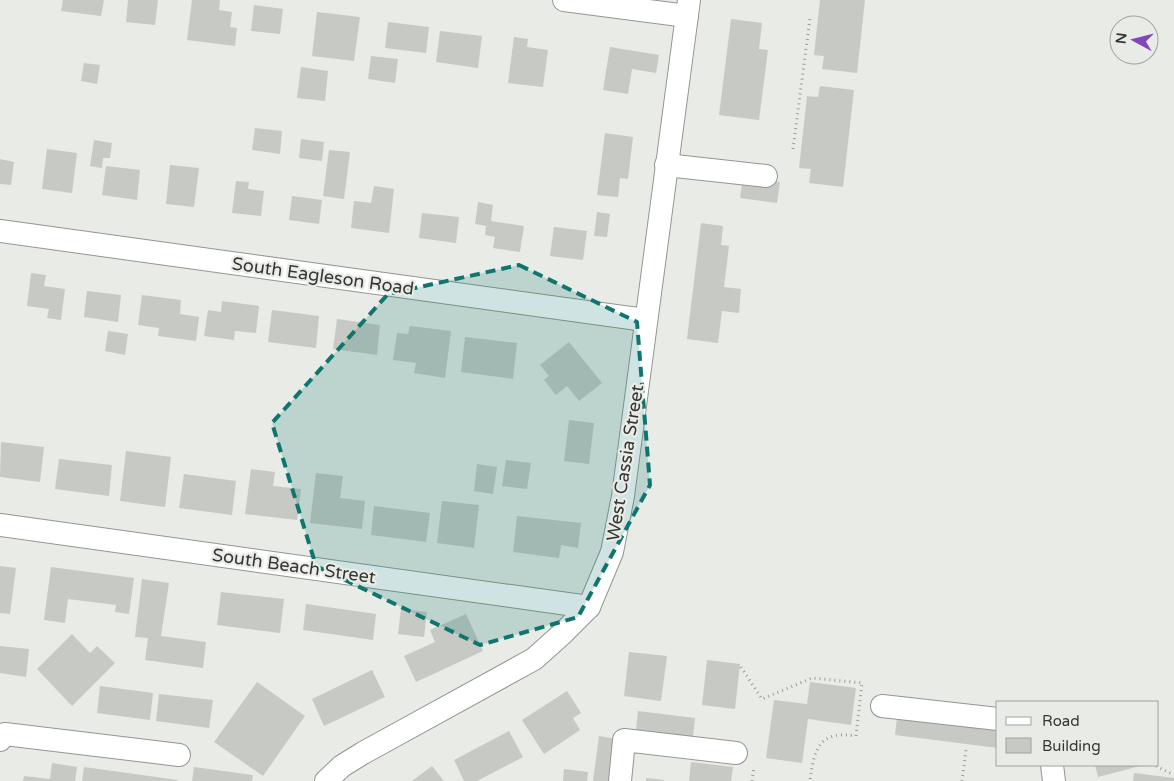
<svg xmlns="http://www.w3.org/2000/svg" width="1174" height="781" font-family="'Varela Round',sans-serif">
	<style>
		.building { fill: #c7c9c4 }
		.lines { fill: none; stroke-linecap: round; stroke-linejoin: round }
		.minor-casing { stroke: #949691; stroke-width: 24 }
		.path { stroke: #9c9d9a; stroke-width: 3; stroke-dasharray: 1 4; stroke-linecap: butt }
		.minor { stroke: #fff; stroke-width: 22 }
		.marked { fill: #0f766e; fill-opacity: 0.2; stroke: #0f766e; stroke-width: 4; stroke-dasharray: 10 6; stroke-linejoin: round }
		.labels { text-anchor: middle; dominant-baseline: central; stroke-width: 4.5; stroke-linejoin: round; paint-order: stroke }
		.street-label { font-size: 18px; fill: #353634; stroke: #e9ebe6 }
	</style>
	<rect width="100%" height="100%" fill="#e9ebe6"/>
	<!-- building -->
	<g class="building">
		<path d="M 63,0 L 104,0 L 101,16 L 61,11 Z"/>
		<path d="M 128,0 L 158,0 L 155,25 L 126,22 Z"/>
		<path d="M 192,0 L 220,0 L 219,10 L 232,12 L 230,27 L 237,28 L 235,46 L 187,40 Z"/>
		<path d="M 820,0 L 865,0 L 857,73 L 822,69 L 824,56 L 814,55 Z"/>
		<path d="M 254,5 L 283,9 L 280,34 L 251,31 Z"/>
		<path d="M 317,12 L 360,17 L 354,61 L 312,56 Z"/>
		<path d="M 731,19 L 762,23 L 759,49 L 768,50 L 759,120 L 719,115 Z"/>
		<path d="M 388,22 L 429,27 L 426,53 L 385,48 Z"/>
		<path d="M 440,31 L 482,36 L 478,68 L 436,62 Z"/>
		<path d="M 514,37 L 528,39 L 527,47 L 548,50 L 543,87 L 508,83 Z"/>
		<path d="M 610,47 L 659,55 L 656,73 L 632,69 L 628,94 L 603,90 Z"/>
		<path d="M 371,56 L 398,59 L 395,83 L 368,79 Z"/>
		<path d="M 84,63 L 100,65 L 97,84 L 81,81 Z"/>
		<path d="M 301,67 L 328,71 L 325,101 L 297,98 Z"/>
		<path d="M 820,86 L 854,90 L 843,187 L 809,183 L 811,169 L 799,168 L 807,96 L 818,97 Z"/>
		<path d="M 255,128 L 282,131 L 280,154 L 252,150 Z"/>
		<path d="M 605,133 L 633,137 L 628,179 L 620,178 L 618,197 L 597,195 Z"/>
		<path d="M 301,139 L 324,142 L 322,161 L 299,158 Z"/>
		<path d="M 94,140 L 112,143 L 110,158 L 103,158 L 102,168 L 90,166 Z"/>
		<path d="M 47,149 L 77,153 L 72,193 L 42,189 Z"/>
		<path d="M 329,150 L 350,152 L 344,199 L 323,196 Z"/>
		<path d="M 0,159 L 14,162 L 11,185 L 0,184 Z"/>
		<path d="M 170,165 L 199,168 L 194,207 L 166,204 Z"/>
		<path d="M 106,166 L 140,170 L 137,200 L 102,195 Z"/>
		<path d="M 743,178 L 780,182 L 777,203 L 740,198 Z"/>
		<path d="M 236,181 L 249,182 L 248,189 L 264,191 L 261,216 L 232,213 Z"/>
		<path d="M 374,186 L 394,189 L 389,233 L 351,228 L 354,201 L 371,203 Z"/>
		<path d="M 292,196 L 322,200 L 319,224 L 289,220 Z"/>
		<path d="M 478,202 L 493,205 L 491,221 L 524,226 L 520,252 L 493,248 L 495,237 L 485,235 L 486,226 L 475,224 Z"/>
		<path d="M 597,212 L 610,214 L 607,237 L 594,236 Z"/>
		<path d="M 422,213 L 459,217 L 456,243 L 419,238 Z"/>
		<path d="M 701,223 L 723,226 L 721,245 L 729,246 L 724,287 L 741,289 L 739,313 L 722,311 L 718,343 L 687,339 Z"/>
		<path d="M 554,227 L 587,231 L 583,260 L 550,256 Z"/>
		<path d="M 31,273 L 46,275 L 44,286 L 65,289 L 61,320 L 47,318 L 49,309 L 27,306 Z"/>
		<path d="M 87,291 L 121,295 L 118,322 L 84,317 Z"/>
		<path d="M 142,295 L 181,300 L 180,314 L 199,317 L 196,341 L 158,336 L 159,328 L 138,325 Z"/>
		<path d="M 222,301 L 259,306 L 256,333 L 235,331 L 234,340 L 204,336 L 208,310 L 221,312 Z"/>
		<path d="M 272,310 L 319,316 L 316,348 L 268,342 Z"/>
		<path d="M 337,319 L 380,325 L 377,355 L 333,349 Z"/>
		<path d="M 410,326 L 451,331 L 445,378 L 414,373 L 416,363 L 393,360 L 397,333 L 408,334 Z"/>
		<path d="M 108,331 L 128,334 L 125,355 L 105,351 Z"/>
		<path d="M 465,337 L 517,343 L 513,379 L 461,372 Z"/>
		<path d="M 569,342 L 602,383 L 579,401 L 567,386 L 556,395 L 544,380 L 549,376 L 540,365 Z"/>
		<path d="M 569,420 L 594,423 L 589,464 L 564,461 Z"/>
		<path d="M 1,442 L 44,447 L 40,482 L 0,477 Z"/>
		<path d="M 126,451 L 171,457 L 165,507 L 120,501 Z"/>
		<path d="M 59,459 L 112,465 L 109,496 L 55,489 Z"/>
		<path d="M 506,460 L 531,463 L 527,489 L 502,486 Z"/>
		<path d="M 477,464 L 497,467 L 493,494 L 474,491 Z"/>
		<path d="M 251,469 L 275,472 L 273,486 L 301,489 L 297,520 L 245,514 Z"/>
		<path d="M 316,473 L 343,476 L 340,498 L 365,501 L 362,529 L 310,523 Z"/>
		<path d="M 184,474 L 236,481 L 232,515 L 179,508 Z"/>
		<path d="M 442,501 L 479,505 L 474,548 L 437,543 Z"/>
		<path d="M 374,506 L 430,513 L 426,542 L 371,535 Z"/>
		<path d="M 517,516 L 581,523 L 578,548 L 561,545 L 559,558 L 513,552 Z"/>
		<path d="M 0,566 L 16,568 L 10,614 L 0,613 Z"/>
		<path d="M 51,567 L 134,578 L 129,614 L 115,612 L 116,605 L 68,599 L 65,623 L 44,620 Z"/>
		<path d="M 142,579 L 169,583 L 161,636 L 206,642 L 203,668 L 145,660 L 148,638 L 135,637 Z"/>
		<path d="M 221,592 L 284,599 L 280,633 L 217,625 Z"/>
		<path d="M 306,604 L 376,614 L 373,640 L 303,630 Z"/>
		<path d="M 401,609 L 427,612 L 424,637 L 398,634 Z"/>
		<path d="M 466,614 L 483,651 L 416,682 L 404,656 L 435,642 L 430,630 Z"/>
		<path d="M 72,634 L 90,653 L 97,646 L 115,663 L 72,706 L 37,669 Z"/>
		<path d="M 0,646 L 29,649 L 26,677 L 0,673 Z"/>
		<path d="M 629,652 L 667,656 L 661,701 L 624,696 Z"/>
		<path d="M 707,660 L 740,664 L 735,709 L 702,705 Z"/>
		<path d="M 372,670 L 385,697 L 324,726 L 312,699 Z"/>
		<path d="M 257,682 L 305,716 L 263,776 L 214,742 Z"/>
		<path d="M 810,682 L 856,688 L 851,725 L 808,719 L 802,763 L 766,758 L 774,700 L 807,704 Z"/>
		<path d="M 100,686 L 153,693 L 150,720 L 97,713 Z"/>
		<path d="M 567,691 L 581,713 L 573,718 L 580,730 L 544,754 L 522,720 Z"/>
		<path d="M 159,694 L 213,700 L 209,728 L 156,721 Z"/>
		<path d="M 638,711 L 695,718 L 693,737 L 636,730 Z"/>
		<path d="M 897,717 L 998,730 L 998,748 L 895,735 Z"/>
		<path d="M 509,731 L 523,757 L 477,781 L 464,781 L 454,760 Z"/>
		<path d="M 599,736 L 617,739 L 612,781 L 593,781 Z"/>
		<path d="M 691,762 L 733,767 L 731,781 L 689,781 Z"/>
		<path d="M 52,763 L 77,767 L 75,781 L 23,781 L 24,776 L 50,779 Z"/>
		<path d="M 1095,765 L 1144,765 L 1098,777 Z"/>
		<path d="M 432,766 L 444,781 L 412,781 Z"/>
		<path d="M 84,767 L 178,780 L 178,781 L 82,781 Z"/>
		<path d="M 194,767 L 253,775 L 252,781 L 192,781 Z"/>
		<path d="M 564,769 L 588,772 L 587,781 L 563,781 Z"/>
		<path d="M 1134,773 L 1174,778 L 1174,781 L 1133,781 Z"/>
		<path d="M 646,778 L 664,780 L 664,781 L 646,781 Z"/>
	</g>
	<g class="lines">
		<defs>
			<g id="minor">
				<path d="M 564,0 L 687,16"/>
				<path d="M 666,165 L 766,176"/>
				<path d="M 0,231 L 645,320"/>
				<path d="M 0,525 L 589,607"/>
				<path d="M 882,706 L 998,719"/>
				<path d="M 0,740 L 5,734 L 179,755"/>
				<path d="M 1052,765 L 1054,781"/>
				<path d="M 326,781 L 342,766 L 363,753 L 534,659 L 562,634 L 589,607 L 612,552 L 623,496 L 689,0"/>
				<path d="M 620,781 L 624,740 L 736,753"/>
			</g>
		</defs>
		<!-- minor casing -->
		<use href="#minor" class="minor-casing"/>
		<!-- path -->
		<g class="path">
			<path d="M 793,149 L 810,18"/>
			<path d="M 741,667 L 762,699 L 812,678 L 862,683 L 856,736 C 819,730 814,749 810,781"/>
			<path d="M 1156,766 L 1174,775"/>
			<path d="M 752,781 L 754,767"/>
			<path d="M 962,781 L 966,750"/>
		</g>
		<!-- minor -->
		<use href="#minor" class="minor"/>
	</g>
	<!-- marked area -->
	<path class="marked" d="M 519,265 L 637,322 L 650,485 L 578,617 L 480,645 L 316,566 L 272,423 L 388,294 Z"/>
	<g class="labels">
		<!-- street labels -->
		<g class="street-label">
			<text transform="translate(323 276) rotate(8)">South Eagleson Road</text>
			<text transform="translate(625 463) rotate(-81)">West Cassia Street</text>
			<text transform="translate(294 566) rotate(8)">South Beach Street</text>
		</g>
	</g>
	<!-- legend -->
	<rect x="996" y="701" width="162" height="65" fill="#e9ebe6" stroke="#a1a39f"/>
	<rect x="1006" y="717" width="25" height="8" fill="#ffffff" stroke="#a1a39f"/>
	<text x="1042" y="726" font-size="15" fill="#353634">Road</text>
	<rect x="1006" y="738" width="25" height="15" fill="#c7c9c4" stroke="#a1a39f"/>
	<text x="1042" y="751" font-size="15" fill="#353634">Building</text>
	<!-- north arrow -->
	<g transform="translate(1134 40) rotate(277)"><circle r="24" fill="#e9ebe6" stroke="#a1a39f"/>
	<path d="M0-4L9 19L0 12L-9 19Z" fill="#8246bc"/>
	<text y="-8" font-size="14" font-weight="bold" text-anchor="middle" fill="#353634">N</text>
	</g>
</svg>
